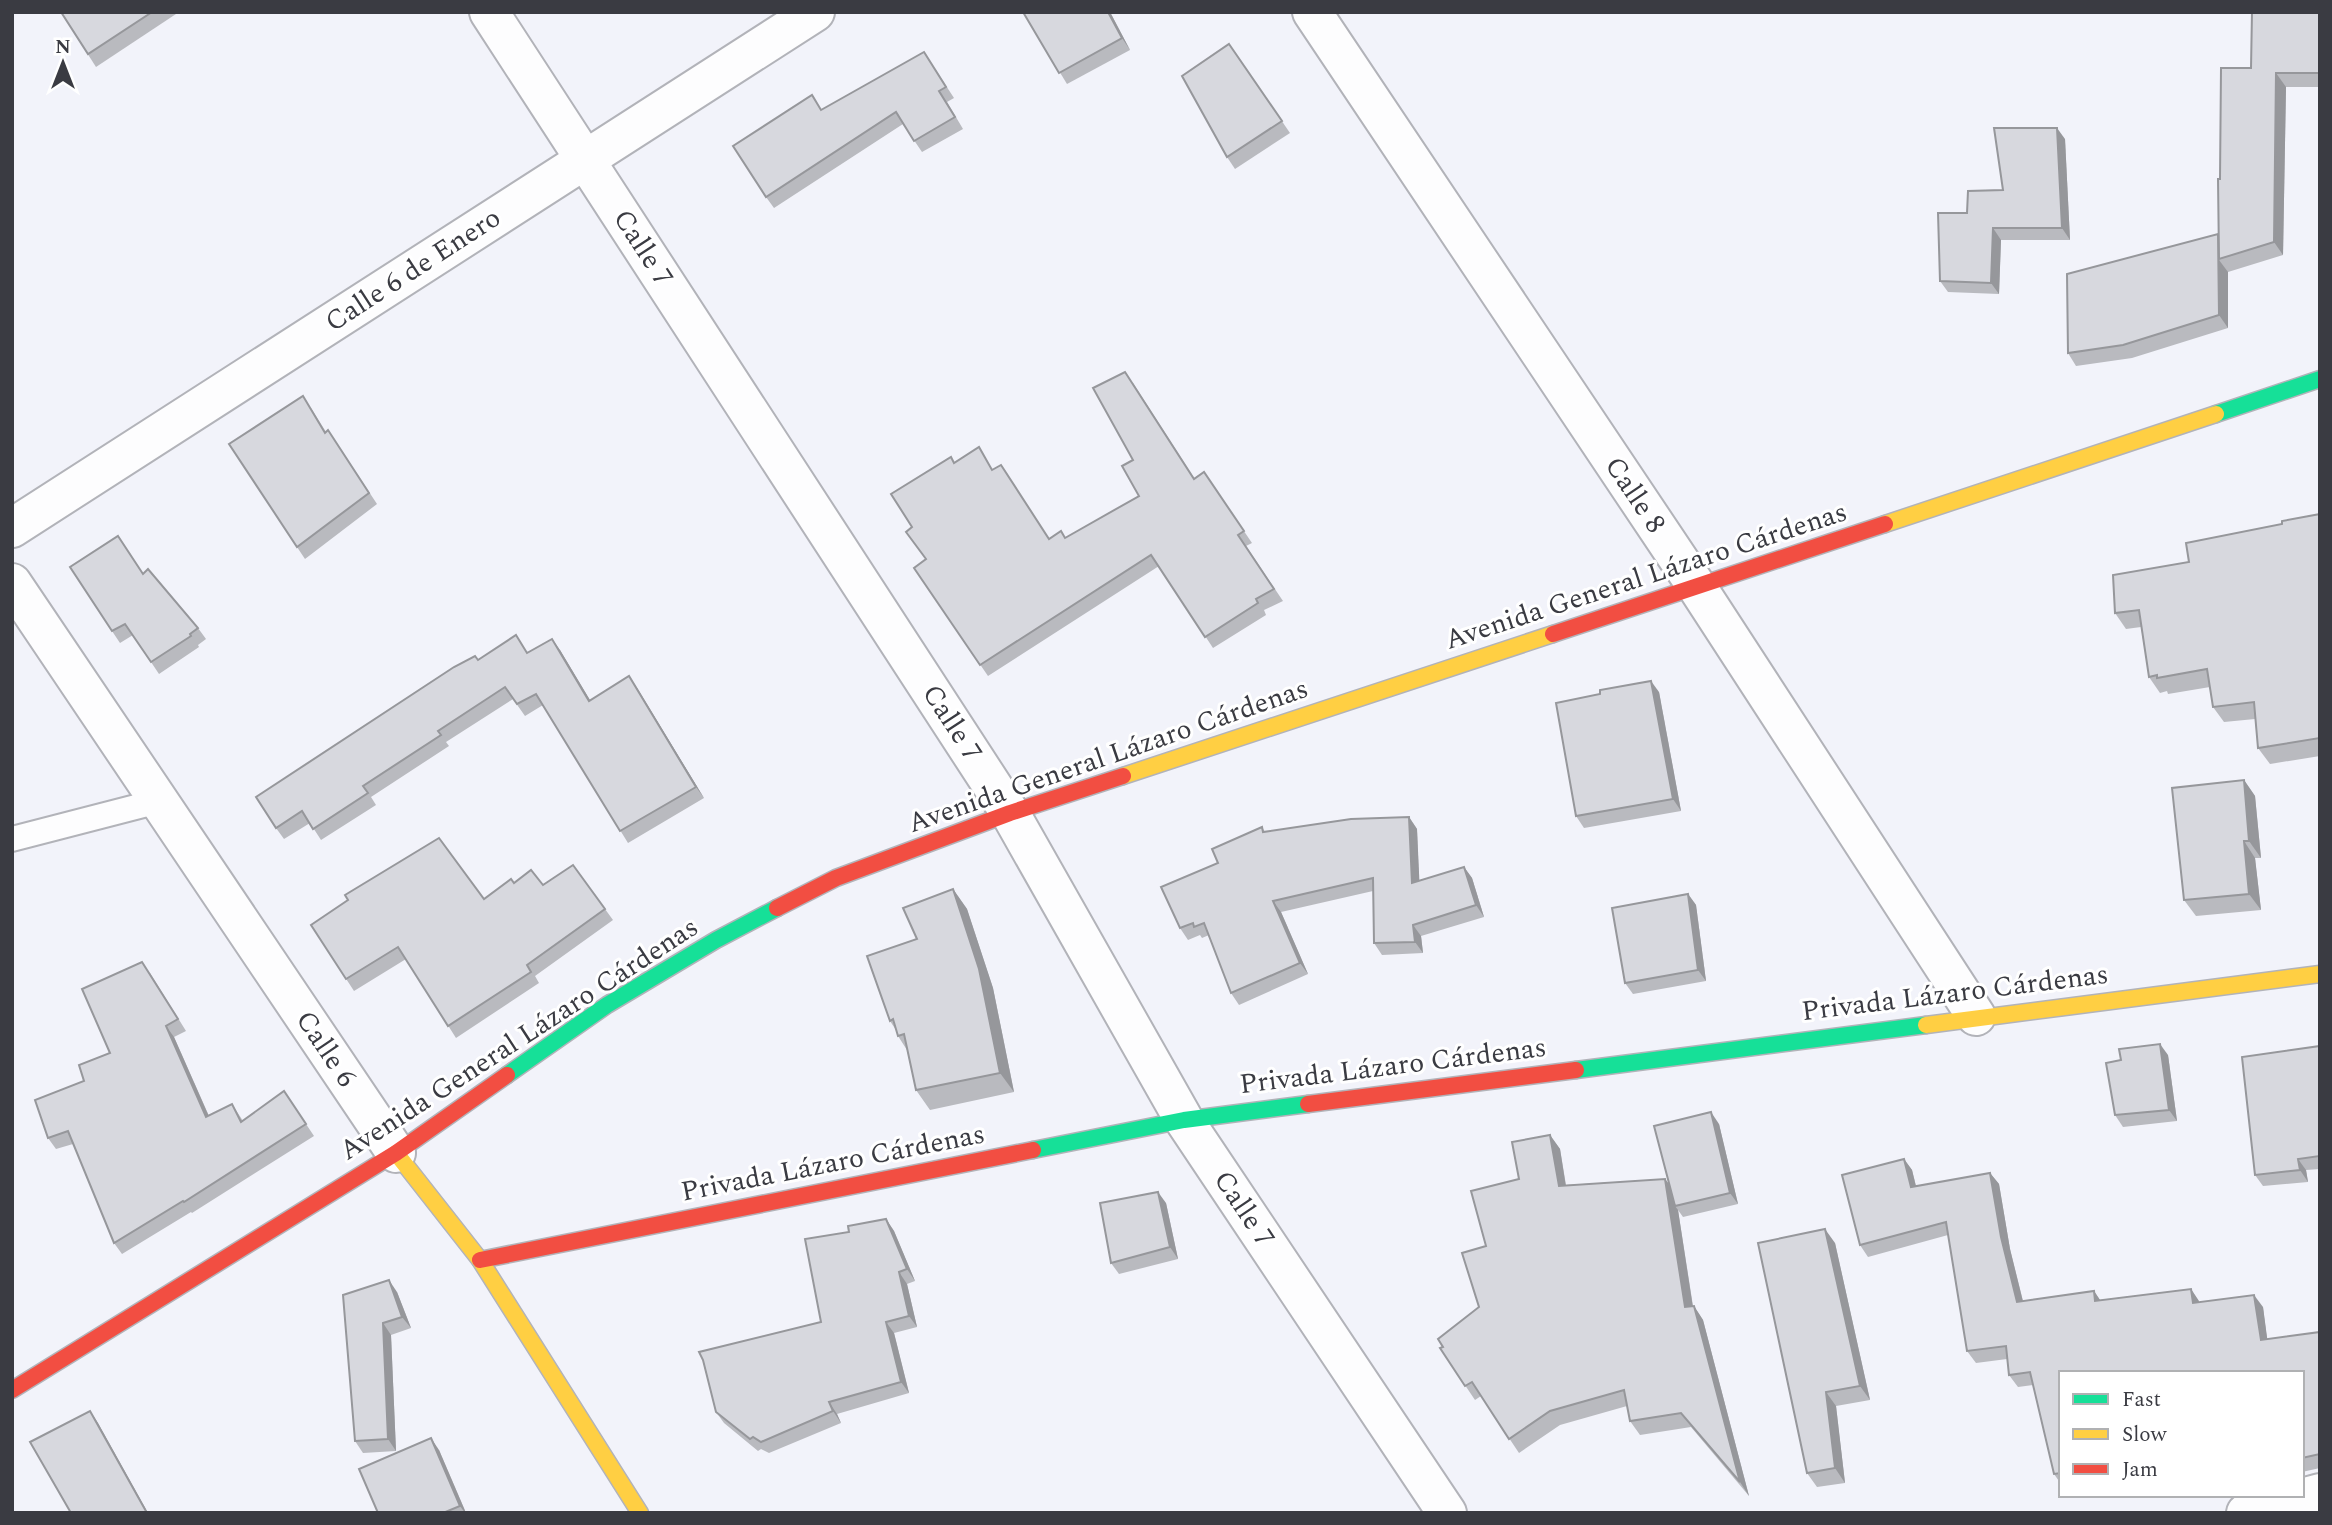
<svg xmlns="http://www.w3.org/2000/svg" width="2332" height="1525" font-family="Spectral,serif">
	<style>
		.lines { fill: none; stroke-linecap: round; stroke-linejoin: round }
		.lane-casing { stroke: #b2b3b9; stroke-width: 28 }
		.street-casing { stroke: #b2b3b9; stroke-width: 42 }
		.fast-casing { stroke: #b2b3b9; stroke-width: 19 }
		.slow-casing { stroke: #b2b3b9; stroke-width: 19 }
		.jam-casing { stroke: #b2b3b9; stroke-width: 19 }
		.lane { stroke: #fdfdfe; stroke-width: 24 }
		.street { stroke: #fdfdfe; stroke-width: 38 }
		.fast { stroke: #16e098; stroke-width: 16 }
		.slow { stroke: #ffcf43; stroke-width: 16 }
		.jam { stroke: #f24e42; stroke-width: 16 }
		.wall { fill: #b9babf }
		.shaded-wall { fill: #96979b }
		.building { fill: #d7d8de; stroke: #96979b; stroke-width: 2 }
		.labels { text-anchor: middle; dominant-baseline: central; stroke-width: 6; stroke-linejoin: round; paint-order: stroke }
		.street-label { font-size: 28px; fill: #3a3b42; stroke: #fff }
	</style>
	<rect width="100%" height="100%" fill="#f2f3fa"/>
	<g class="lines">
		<defs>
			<path id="lane" d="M 12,839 L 159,801"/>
			<g id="street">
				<path d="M 489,12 L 1010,813 L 1184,1120 L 1447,1513"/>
				<path d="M 1312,12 L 1697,587 L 1976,1016"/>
				<path d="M 12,528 L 815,12"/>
				<path d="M 12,583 L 396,1153"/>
				<path d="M 2246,1513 L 2320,1493"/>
			</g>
			<g id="fast">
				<path d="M 2216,414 L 2320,379"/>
				<path d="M 1576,1070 L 1926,1025"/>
				<path d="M 507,1075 L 607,1005 L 716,940 L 777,908"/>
				<path d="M 1033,1150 L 1184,1120 L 1308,1104"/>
			</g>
			<g id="slow">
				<path d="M 1885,524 L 2216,414"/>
				<path d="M 1123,776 L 1553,634"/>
				<path d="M 1926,1025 L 2320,974"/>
				<path d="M 396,1153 L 480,1260 L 640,1513"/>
			</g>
			<g id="jam">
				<path d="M 1553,634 L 1885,524"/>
				<path d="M 777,908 L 836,878 L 1010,813 L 1123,776"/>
				<path d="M 1308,1104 L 1576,1070"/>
				<path d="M 480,1260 L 1033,1150"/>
				<path d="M 12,1390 L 396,1153 L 507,1075"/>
			</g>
		</defs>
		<!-- lane casing -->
		<use href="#lane" class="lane-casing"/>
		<!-- street casing -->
		<use href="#street" class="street-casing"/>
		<!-- fast casing -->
		<use href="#fast" class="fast-casing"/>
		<!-- slow casing -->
		<use href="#slow" class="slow-casing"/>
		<!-- jam casing -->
		<use href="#jam" class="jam-casing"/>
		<!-- lane -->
		<use href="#lane" class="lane"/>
		<!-- street -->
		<use href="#street" class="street"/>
		<!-- fast -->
		<use href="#fast" class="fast"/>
		<!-- slow -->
		<use href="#slow" class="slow"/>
		<!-- jam -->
		<use href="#jam" class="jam"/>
	</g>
	<!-- wall -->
	<g class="wall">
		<path d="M 61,12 L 179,12 L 96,67 Z"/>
		<path d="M 1023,12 L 1110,12 L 1130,50 L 1067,84 Z"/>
		<path d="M 2320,12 L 2320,87 L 2286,87 L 2283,255 L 2228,272 L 2228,328 L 2132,358 L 2076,366 L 2068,353 L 2218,234 L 2220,179 L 2251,68 Z"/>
		<path d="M 1229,44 L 1290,133 L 1235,169 L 1227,157 Z"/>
		<path d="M 924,52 L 954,98 L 947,102 L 963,129 L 922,152 L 903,124 L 774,208 L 766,197 L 822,110 Z"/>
		<path d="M 2065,139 L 2070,240 L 2001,240 L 1999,294 L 1948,292 L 1940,281 L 1967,213 L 2003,190 Z"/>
		<path d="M 1133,383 L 1194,478 L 1204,472 L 1252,543 L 1246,546 L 1283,601 L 1264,610 L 1266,615 L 1213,648 L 1159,566 L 988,676 L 914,568 L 926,560 L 912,527 L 954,463 L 993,469 L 1049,539 L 1065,538 L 1139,496 L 1133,460 Z"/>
		<path d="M 311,408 L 326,432 L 336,442 L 377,504 L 305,559 L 297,547 Z"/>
		<path d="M 2320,514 L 2320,756 L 2270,764 L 2258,748 L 2255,719 L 2224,722 L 2213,707 L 2210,687 L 2168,694 L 2167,691 L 2160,693 L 2149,677 L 2141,627 L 2126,629 L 2115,613 L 2189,562 L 2282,524 Z"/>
		<path d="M 143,574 L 198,628 L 206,639 L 198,645 L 199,647 L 159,674 L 133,635 L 120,643 L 112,631 Z"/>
		<path d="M 560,650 L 590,700 L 637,688 L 704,798 L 628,843 L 543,705 L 525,716 L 513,699 L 446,742 L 449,746 L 371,797 L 376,805 L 321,840 L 310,823 L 284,839 L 276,828 L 478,660 Z"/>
		<path d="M 1659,692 L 1681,811 L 1584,828 L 1576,816 Z"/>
		<path d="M 2244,780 L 2255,796 L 2261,858 L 2255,858 L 2261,910 L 2196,916 L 2184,900 Z"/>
		<path d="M 1409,817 L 1417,829 L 1419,881 L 1464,867 L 1472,878 L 1484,917 L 1421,936 L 1423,953 L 1382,955 L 1374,943 L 1373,891 L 1281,912 L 1308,974 L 1239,1005 L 1231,993 L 1209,935 L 1202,938 L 1200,935 L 1188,940 L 1180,928 L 1218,863 L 1262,827 L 1265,832 Z"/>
		<path d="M 573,865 L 613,920 L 535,976 L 539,983 L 456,1038 L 406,959 L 354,991 L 311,925 L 484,899 L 514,883 L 543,885 Z"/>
		<path d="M 953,889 L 967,909 L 993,988 L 1014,1092 L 930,1110 L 916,1090 L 907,1050 L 898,1036 L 896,1030 L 890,1021 L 917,939 Z"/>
		<path d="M 1688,894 L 1696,905 L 1706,981 L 1633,994 L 1625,983 Z"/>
		<path d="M 150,973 L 186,1031 L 174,1037 L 209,1116 L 232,1104 L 243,1121 L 284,1091 L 314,1136 L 192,1213 L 191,1212 L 122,1254 L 114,1243 L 73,1144 L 56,1149 L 48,1138 L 84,1081 L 110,1053 Z"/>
		<path d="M 2320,1046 L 2320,1169 L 2306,1170 L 2308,1182 L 2263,1186 L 2255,1175 Z"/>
		<path d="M 2168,1055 L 2177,1121 L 2123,1127 L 2115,1115 Z"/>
		<path d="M 1719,1124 L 1738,1204 L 1683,1217 L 1678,1210 L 1693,1306 L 1694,1306 L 1703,1320 L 1749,1496 L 1691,1427 L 1640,1435 L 1630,1421 L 1627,1406 L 1560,1425 L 1519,1453 L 1481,1396 L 1475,1400 L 1440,1348 L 1443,1347 L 1479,1307 L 1519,1179 L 1550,1135 L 1560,1149 L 1566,1185 L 1665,1179 L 1670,1185 Z"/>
		<path d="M 1904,1159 L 1912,1170 L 1916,1186 L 1990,1173 L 1999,1184 L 2010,1249 L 2023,1301 L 2094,1291 L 2100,1300 L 2191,1289 L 2199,1302 L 2263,1307 L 2267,1339 L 2320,1332 L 2320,1468 L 2302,1472 L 2302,1373 L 2061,1373 L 2061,1484 L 2054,1474 L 2033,1385 L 2018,1387 L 2009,1375 L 2007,1359 L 1976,1363 L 1967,1351 L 1948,1235 L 1868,1257 L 1860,1245 Z"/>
		<path d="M 1166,1203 L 1178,1259 L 1119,1274 L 1111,1263 Z"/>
		<path d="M 886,1219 L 894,1231 L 915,1281 L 907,1284 L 917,1327 L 894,1333 L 909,1393 L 837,1414 L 841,1423 L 769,1453 L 761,1449 L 758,1451 L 724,1423 L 716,1412 L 821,1322 L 849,1232 Z"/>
		<path d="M 1835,1243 L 1870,1400 L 1836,1406 L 1845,1483 L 1817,1487 L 1807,1473 Z"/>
		<path d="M 397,1292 L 411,1328 L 391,1335 L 396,1451 L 363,1453 L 355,1441 L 343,1295 Z"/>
		<path d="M 439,1450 L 466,1513 L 378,1513 Z"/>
	</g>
	<!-- shaded-wall -->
	<g class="shaded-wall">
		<path d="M 1108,12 L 1110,12 L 1130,50 L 1122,38 Z"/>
		<path d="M 2276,73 L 2286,87 L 2283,255 L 2274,242 Z"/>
		<path d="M 2057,128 L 2065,139 L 2070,240 L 2062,228 Z"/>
		<path d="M 1993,228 L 2001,240 L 1999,294 L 1991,283 Z"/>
		<path d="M 2219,260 L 2228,272 L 2228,328 L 2219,315 Z"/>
		<path d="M 552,639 L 560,650 L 597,712 L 589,701 Z"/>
		<path d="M 629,676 L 637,688 L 704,798 L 696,787 Z"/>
		<path d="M 1651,681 L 1659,692 L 1681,811 L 1673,799 Z"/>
		<path d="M 2244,780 L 2255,796 L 2261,858 L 2249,841 Z"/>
		<path d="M 1409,817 L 1417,829 L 1420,894 L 1412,883 Z"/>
		<path d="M 2244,841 L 2255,858 L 2261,910 L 2249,894 Z"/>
		<path d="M 1464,867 L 1472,878 L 1484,917 L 1476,905 Z"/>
		<path d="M 953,889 L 967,909 L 993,988 L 1014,1092 L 1000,1073 Z"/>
		<path d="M 1688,894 L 1696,905 L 1706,981 L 1698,970 Z"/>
		<path d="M 1273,901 L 1281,912 L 1308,974 L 1300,963 Z"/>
		<path d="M 1413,925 L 1421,936 L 1423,953 L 1415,942 Z"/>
		<path d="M 166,1026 L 174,1037 L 214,1128 L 206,1117 Z"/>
		<path d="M 2160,1044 L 2168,1055 L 2177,1121 L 2169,1110 Z"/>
		<path d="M 1711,1112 L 1719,1124 L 1738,1204 L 1730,1193 Z"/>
		<path d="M 1550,1135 L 1560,1149 L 1568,1200 L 1559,1186 Z"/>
		<path d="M 1904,1159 L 1912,1170 L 1919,1199 L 1911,1187 Z"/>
		<path d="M 2298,1159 L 2306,1170 L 2308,1182 L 2300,1170 Z"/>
		<path d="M 1990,1173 L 1999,1184 L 2010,1249 L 2026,1314 L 2017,1302 L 2001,1237 Z"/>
		<path d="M 1665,1179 L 1675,1192 L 1675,1206 L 1678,1210 L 1695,1321 L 1685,1307 Z"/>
		<path d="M 1158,1192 L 1166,1203 L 1178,1259 L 1170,1247 Z"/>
		<path d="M 886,1219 L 894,1231 L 915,1281 L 907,1269 Z"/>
		<path d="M 1825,1229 L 1835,1243 L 1870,1400 L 1860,1386 Z"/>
		<path d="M 899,1272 L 907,1284 L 917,1327 L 909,1316 Z"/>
		<path d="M 389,1280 L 397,1292 L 411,1328 L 402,1317 Z"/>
		<path d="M 2191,1289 L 2199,1301 L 2201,1315 L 2193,1303 Z"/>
		<path d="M 2094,1291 L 2102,1303 L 2095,1301 Z"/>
		<path d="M 2254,1295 L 2263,1307 L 2269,1352 L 2261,1340 Z"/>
		<path d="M 1694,1306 L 1703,1320 L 1749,1496 L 1740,1482 Z"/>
		<path d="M 886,1322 L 894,1333 L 909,1393 L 901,1382 Z"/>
		<path d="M 383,1323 L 391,1335 L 396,1451 L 388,1439 Z"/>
		<path d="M 1826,1392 L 1836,1406 L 1845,1483 L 1835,1468 Z"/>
		<path d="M 829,1402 L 837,1414 L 841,1423 L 833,1411 Z"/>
		<path d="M 90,1411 L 98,1423 L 148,1513 L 147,1513 Z"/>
		<path d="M 431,1438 L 439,1450 L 466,1513 L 465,1513 L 460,1506 Z"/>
	</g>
	<!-- building -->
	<g class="building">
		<path d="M 61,12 L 152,12 L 88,54 Z"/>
		<path d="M 1023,12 L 1108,12 L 1122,38 L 1059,73 Z"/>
		<path d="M 2252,12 L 2320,12 L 2320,73 L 2276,73 L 2274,242 L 2219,259 L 2218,179 L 2220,179 L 2221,68 L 2251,68 Z"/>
		<path d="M 1229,44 L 1282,121 L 1227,157 L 1182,76 Z"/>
		<path d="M 924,52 L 946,87 L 939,91 L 955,117 L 914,141 L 896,112 L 766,197 L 733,146 L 812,95 L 821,110 Z"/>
		<path d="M 1994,128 L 2057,128 L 2062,228 L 1993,228 L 1991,283 L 1940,281 L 1938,213 L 1967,213 L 1968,191 L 2003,190 Z"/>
		<path d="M 2218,234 L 2219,315 L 2123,345 L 2068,353 L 2067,274 Z"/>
		<path d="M 1125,372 L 1194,479 L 1204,472 L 1244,531 L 1238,535 L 1274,589 L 1256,599 L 1258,603 L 1205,637 L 1151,555 L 980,665 L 914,568 L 926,559 L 906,532 L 912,527 L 891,494 L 951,457 L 954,463 L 979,447 L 992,470 L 1001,465 L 1049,539 L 1061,531 L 1065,538 L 1139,496 L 1122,466 L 1133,460 L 1093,388 Z"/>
		<path d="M 303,396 L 325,433 L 328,430 L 369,493 L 297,547 L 229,444 Z"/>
		<path d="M 2320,514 L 2320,738 L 2258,748 L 2254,702 L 2213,707 L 2207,669 L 2157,678 L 2157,675 L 2149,677 L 2139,610 L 2115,613 L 2113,575 L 2189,562 L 2186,543 L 2282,524 L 2282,521 Z"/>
		<path d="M 118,536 L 143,574 L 148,569 L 198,628 L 190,634 L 191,636 L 151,662 L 125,624 L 112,631 L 70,567 Z"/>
		<path d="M 516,635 L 527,653 L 552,639 L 589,701 L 629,676 L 696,787 L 620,831 L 536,694 L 517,704 L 505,687 L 438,731 L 441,735 L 363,786 L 368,793 L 313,829 L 302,811 L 276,828 L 256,797 L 454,667 L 475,656 L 478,660 Z"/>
		<path d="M 1651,681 L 1673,799 L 1576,816 L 1556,703 L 1600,694 L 1600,690 Z"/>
		<path d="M 2244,780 L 2249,841 L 2244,841 L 2249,894 L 2184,900 L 2172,788 Z"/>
		<path d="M 1409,817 L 1412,883 L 1464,867 L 1476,905 L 1413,925 L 1415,942 L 1374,943 L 1373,878 L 1273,901 L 1300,963 L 1231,993 L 1204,923 L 1194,927 L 1193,923 L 1180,928 L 1161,887 L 1218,863 L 1212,849 L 1262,827 L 1263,832 L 1351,819 Z"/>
		<path d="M 439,838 L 484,899 L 511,879 L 514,883 L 531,870 L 543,885 L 573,865 L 605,909 L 527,965 L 531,972 L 448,1026 L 398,947 L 346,979 L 311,925 L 348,900 L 345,895 Z"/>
		<path d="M 953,889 L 979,969 L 1000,1073 L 916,1090 L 904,1034 L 898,1036 L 893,1019 L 890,1021 L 867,956 L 917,939 L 903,908 Z"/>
		<path d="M 1688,894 L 1698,970 L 1625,983 L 1612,908 Z"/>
		<path d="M 142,962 L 178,1019 L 166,1026 L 206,1117 L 232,1104 L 241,1122 L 284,1091 L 306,1124 L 184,1202 L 183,1201 L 114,1243 L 68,1131 L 48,1138 L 35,1100 L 84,1081 L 79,1065 L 110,1053 L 82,989 Z"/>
		<path d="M 2160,1044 L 2169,1110 L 2115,1115 L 2106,1063 L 2121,1060 L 2119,1049 Z"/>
		<path d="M 2320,1046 L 2320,1156 L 2298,1159 L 2300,1170 L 2255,1175 L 2242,1057 Z"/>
		<path d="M 1711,1112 L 1730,1193 L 1675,1206 L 1654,1126 Z"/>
		<path d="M 1550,1135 L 1559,1186 L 1665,1179 L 1685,1307 L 1694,1306 L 1740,1482 L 1681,1413 L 1630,1421 L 1624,1390 L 1550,1411 L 1509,1439 L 1472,1382 L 1465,1386 L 1440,1348 L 1443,1347 L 1438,1339 L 1479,1307 L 1462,1253 L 1486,1246 L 1471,1191 L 1519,1179 L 1512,1142 Z"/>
		<path d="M 1904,1159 L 1911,1187 L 1990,1173 L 2001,1237 L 2017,1302 L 2094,1291 L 2095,1301 L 2191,1289 L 2193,1303 L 2254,1295 L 2261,1340 L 2320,1332 L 2320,1454 L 2302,1458 L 2302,1373 L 2061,1373 L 2061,1473 L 2054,1474 L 2030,1372 L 2009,1375 L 2006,1346 L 1967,1351 L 1946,1222 L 1860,1245 L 1842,1175 Z"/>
		<path d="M 1158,1192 L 1170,1247 L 1111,1263 L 1100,1203 Z"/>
		<path d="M 886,1219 L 907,1269 L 899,1272 L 909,1316 L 886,1322 L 901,1382 L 829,1402 L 833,1411 L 761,1442 L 753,1437 L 750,1439 L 716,1412 L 703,1360 L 699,1352 L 821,1322 L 805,1239 L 849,1232 L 848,1226 Z"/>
		<path d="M 1825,1229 L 1860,1386 L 1826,1392 L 1835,1468 L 1807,1473 L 1758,1243 Z"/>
		<path d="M 389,1280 L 402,1317 L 383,1323 L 388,1439 L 355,1441 L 343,1295 Z"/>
		<path d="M 90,1411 L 147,1513 L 71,1513 L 30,1442 Z"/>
		<path d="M 431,1438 L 460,1506 L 443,1513 L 378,1513 L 359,1469 Z"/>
	</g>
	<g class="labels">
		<!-- street labels -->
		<g class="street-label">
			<text transform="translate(643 248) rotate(57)">Calle 7</text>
			<text transform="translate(413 270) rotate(-33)">Calle 6 de Enero</text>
			<text transform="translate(1635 495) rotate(56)">Calle 8</text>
			<text transform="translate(1646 576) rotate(-18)">Avenida General Lázaro Cárdenas</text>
			<text transform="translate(952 723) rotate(57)">Calle 7</text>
			<text transform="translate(1108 756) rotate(-19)">Avenida General Lázaro Cárdenas</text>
			<text transform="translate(1955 993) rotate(-7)">Privada Lázaro Cárdenas</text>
			<text transform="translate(519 1039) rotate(-33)">Avenida General Lázaro Cárdenas</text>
			<text transform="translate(326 1049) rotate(56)">Calle 6</text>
			<text transform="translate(1393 1066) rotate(-7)">Privada Lázaro Cárdenas</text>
			<text transform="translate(833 1163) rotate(-11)">Privada Lázaro Cárdenas</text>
			<text transform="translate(1244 1209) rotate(56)">Calle 7</text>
		</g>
	</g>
	<!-- border -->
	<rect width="2332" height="1525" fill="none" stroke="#3a3b42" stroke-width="28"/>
	<!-- legend -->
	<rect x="2059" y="1371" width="245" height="126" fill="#ffffff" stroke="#b0b1b3" stroke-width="2"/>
	<rect x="2073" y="1394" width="35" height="10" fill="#16e098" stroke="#b0b1b3" stroke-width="2"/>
	<text x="2122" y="1406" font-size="21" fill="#3a3b42">Fast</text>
	<rect x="2073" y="1429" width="35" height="10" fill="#ffcf43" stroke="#b0b1b3" stroke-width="2"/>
	<text x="2122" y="1441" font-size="21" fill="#3a3b42">Slow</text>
	<rect x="2073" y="1464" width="35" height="10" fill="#f24e42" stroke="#b0b1b3" stroke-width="2"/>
	<text x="2122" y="1476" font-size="21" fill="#3a3b42">Jam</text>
	<!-- north arrow -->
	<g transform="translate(63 63)" stroke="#ffffff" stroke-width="5" paint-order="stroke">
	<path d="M0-5L12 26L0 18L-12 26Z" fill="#3a3b42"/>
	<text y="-10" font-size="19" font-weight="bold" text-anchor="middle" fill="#3a3b42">N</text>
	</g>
</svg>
